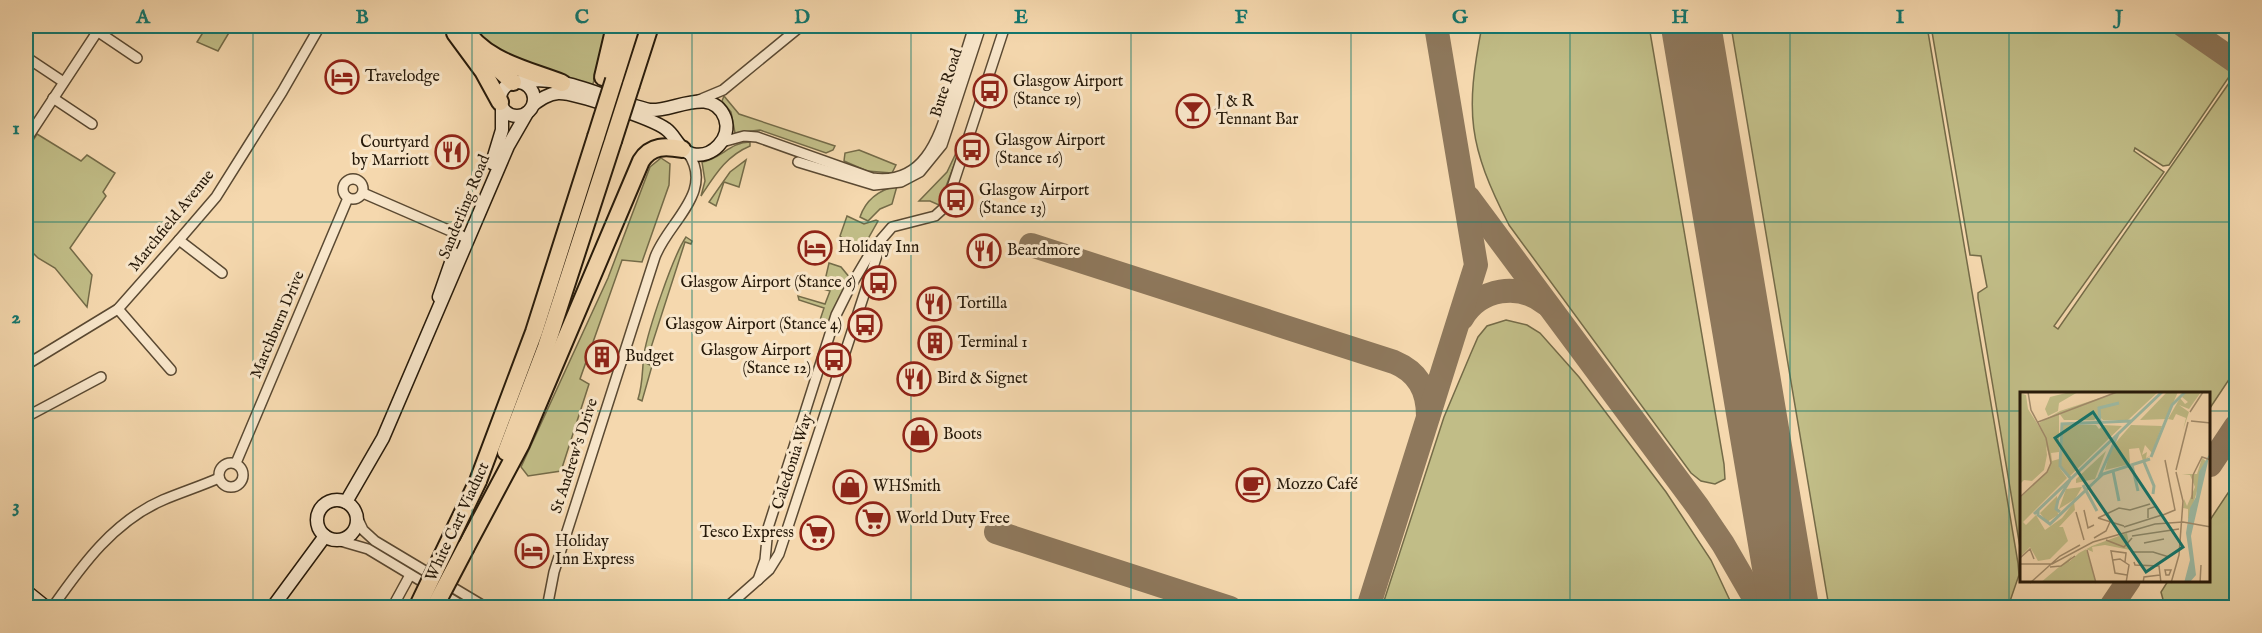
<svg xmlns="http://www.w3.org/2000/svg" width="2262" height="633" font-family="'IM FELL English',serif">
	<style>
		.green { fill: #c1bd87; stroke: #746b48; stroke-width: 1.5 }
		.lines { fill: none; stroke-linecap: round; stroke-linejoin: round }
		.taxiway { stroke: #8e785c; stroke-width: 24 }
		.runway { stroke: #8e785c; stroke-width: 60 }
		.street-casing { stroke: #5a4932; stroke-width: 12 }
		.secondary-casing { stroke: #261909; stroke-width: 15 }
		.highway-casing { stroke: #261909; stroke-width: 20 }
		.street { stroke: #f8e6ca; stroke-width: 9 }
		.secondary { stroke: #f8e6ca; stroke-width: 12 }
		.highway { stroke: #f5d8ae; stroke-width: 16 }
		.highway-bridge-casing { stroke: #261909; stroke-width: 20; stroke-linecap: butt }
		.highway-bridge { stroke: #f5d8ae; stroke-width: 16 }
		.grid { fill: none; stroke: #0f766e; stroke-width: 1.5; stroke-opacity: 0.55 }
		.labels { text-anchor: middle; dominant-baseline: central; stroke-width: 6; stroke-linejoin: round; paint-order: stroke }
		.poi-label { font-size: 16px; fill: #261909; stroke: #f8e6ca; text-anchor: start }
		.street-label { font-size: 16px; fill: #261909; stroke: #f8e6ca }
		.inset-river { fill: none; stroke: #9dbba5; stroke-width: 3 }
		.inset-road { fill: none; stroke: #a28c6c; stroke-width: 1.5 }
		.view { fill: #0f766e; fill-opacity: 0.15; stroke: #0f766e; stroke-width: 3 }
		.inset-edge { fill: none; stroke: #261909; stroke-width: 3 }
		.neatline { fill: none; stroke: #0f766e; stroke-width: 2 }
		.grid-label { font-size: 20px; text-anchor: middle; font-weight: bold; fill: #0f766e }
	</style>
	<rect width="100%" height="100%" fill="#f5d8ae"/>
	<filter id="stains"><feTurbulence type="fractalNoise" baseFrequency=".00333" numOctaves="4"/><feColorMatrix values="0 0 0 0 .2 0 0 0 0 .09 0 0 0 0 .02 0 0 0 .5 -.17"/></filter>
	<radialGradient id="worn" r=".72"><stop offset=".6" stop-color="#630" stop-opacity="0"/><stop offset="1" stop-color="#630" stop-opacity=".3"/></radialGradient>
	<!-- green -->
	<g class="green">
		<path d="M 207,26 L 233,26 L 218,51 L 197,42 Z"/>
		<path d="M 468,26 L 610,26 L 592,87 L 500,57 Z"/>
		<path d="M 1482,26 L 1649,26 L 1724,464 L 1725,479 L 1715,484 L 1701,481 L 1691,473 L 1509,225 C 1468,145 1465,113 1482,26 Z"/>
		<path d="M 1731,26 L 1927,26 L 2018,563 L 2019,575 L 2008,607 L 1829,607 Z"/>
		<path d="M 1931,26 L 2167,26 L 2233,71 L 2169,165 L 2163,166 L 2135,148 L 2134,151 L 2164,172 L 2054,326 L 2058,329 L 2236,73 L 2236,369 L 2210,408 L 2210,393 L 2022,393 L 2022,559 L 1978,298 L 1978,293 L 1987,287 L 1981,256 L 1970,255 Z"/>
		<path d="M 724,96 L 739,114 L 835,146 L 833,150 L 826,153 L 760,130 L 735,133 L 731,112 L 722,101 Z"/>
		<path d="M 37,134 L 81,161 L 87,155 L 115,173 L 103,192 L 106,196 L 70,248 L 92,275 L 87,307 L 55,268 L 38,258 L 26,246 L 26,226 L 32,227 L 26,219 L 26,151 Z"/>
		<path d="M 750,142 L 750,146 C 726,156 715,175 701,196 L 705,181 L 702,162 C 721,159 730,142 750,142 Z"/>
		<path d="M 859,150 L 896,165 L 892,173 L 867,171 L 844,161 L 845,153 Z"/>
		<path d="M 957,151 L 959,152 L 939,205 L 930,201 L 919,201 L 947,172 Z"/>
		<path d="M 661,158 L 670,164 L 669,185 L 642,262 L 622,260 L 580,379 L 589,384 L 561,471 L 528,476 L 521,467 L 608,278 L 650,167 Z"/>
		<path d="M 746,160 L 739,187 L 724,182 L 716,206 L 709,202 L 730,172 Z"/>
		<path d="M 897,186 L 892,204 L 880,209 L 868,221 L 860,217 C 866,199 879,190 897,186 Z"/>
		<path d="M 847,216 L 864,224 L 876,220 L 878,221 L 860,253 L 840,236 Z"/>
		<path d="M 686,237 L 692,241 L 691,244 L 685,242 L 646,363 L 652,366 L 642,401 L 638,399 C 643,384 642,370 644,354 C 648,330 673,256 686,237 Z"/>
		<path d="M 829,263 L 841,267 L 850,278 L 830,326 L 819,323 L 824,308 L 799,300 L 798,296 L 825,304 L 830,291 L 823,289 Z"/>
		<path d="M 1506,320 L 1527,325 L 1540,333 L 1579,377 L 1666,492 L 1711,560 L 1733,607 L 1382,607 L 1444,417 L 1471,353 L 1478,337 L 1487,326 Z"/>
		<path d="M 2236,481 L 2236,607 L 2165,607 L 2161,592 L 2168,581 L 2210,580 L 2210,520 Z"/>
	</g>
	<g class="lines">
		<!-- taxiway -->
		<g class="taxiway">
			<path d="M 2184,26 L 2236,62"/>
			<path d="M 1468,197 L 1698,507 L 1723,544 L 1760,608"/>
			<path d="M 1031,245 L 1394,362 C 1418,372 1428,390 1428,416"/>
			<path d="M 1462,318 C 1480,288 1519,282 1546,304"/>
			<path d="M 2210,465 L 2236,426"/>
			<path d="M 996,532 L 1230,608"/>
			<path d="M 1368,608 L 1476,265 L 1436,26"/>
			<path d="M 2110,608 L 2129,580"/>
		</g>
		<!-- runway -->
		<path class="runway" d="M 1691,26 L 1789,608"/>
		<defs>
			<g id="street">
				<path d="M 97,31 L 137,58"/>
				<path d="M 26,57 L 62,81"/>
				<path d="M 53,98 L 92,124"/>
				<path d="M 699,100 L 723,90 L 801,26"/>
				<path d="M 26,140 L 101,26"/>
				<path d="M 722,142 L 744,136 L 757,137 L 872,178 C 927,186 940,133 953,93 C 960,70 967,48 974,26"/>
				<path d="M 798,162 L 874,185 L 901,182 L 920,172 L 942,145 L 981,26"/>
				<circle cx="353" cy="189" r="10"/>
				<path d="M 363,193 L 462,236"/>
				<path d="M 179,240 L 222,273"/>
				<path d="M 118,309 L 171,370"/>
				<path d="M 26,365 L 118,309 L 179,240 L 216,197 L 282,92 L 320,26"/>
				<path d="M 26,417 L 101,377"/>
				<circle cx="231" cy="475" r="12"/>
				<path d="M 236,463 L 348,198"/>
				<path d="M 357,517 L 363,530 L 375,541 L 487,608"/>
				<path d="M 337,540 L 368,549 L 466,608"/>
				<path d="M 758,580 L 765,560 L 768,528 L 836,315 L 849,289 L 872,250 L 892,227 L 935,216 L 946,206 L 1005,26"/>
				<path d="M 52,608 C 82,565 114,521 163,500 C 182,492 201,486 219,478"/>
				<path d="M 392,608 L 410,575"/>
				<path d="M 547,608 L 554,572 L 655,257 C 668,222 715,192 688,153"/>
				<path d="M 726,608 L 769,570 L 779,554 L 880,246"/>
			</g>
			<g id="secondary">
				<circle cx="517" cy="99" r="17"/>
				<path d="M 521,82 C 566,73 607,101 650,110 C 673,112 712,85 725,118 C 732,138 712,159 692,154 C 679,151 676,136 666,129 C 653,119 574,92 558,93 C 548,94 541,99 534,104"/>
				<path d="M 492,163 L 502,130 L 502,107"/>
				<path d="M 439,297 L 454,254"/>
				<circle cx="337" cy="520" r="20"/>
				<path d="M 346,502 L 383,438 L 508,146 L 527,113"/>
				<path d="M 26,591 L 47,608"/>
				<path d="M 272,608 L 325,536"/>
			</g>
			<g id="highway">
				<path d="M 463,26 C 483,61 526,69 562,83"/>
				<path d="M 455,33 L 483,71 L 500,102"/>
				<path d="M 485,57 L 513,82"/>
				<path d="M 603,77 L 615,26"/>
				<path d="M 614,80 L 631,26"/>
				<path d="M 631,85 L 650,26"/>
				<path d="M 506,452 L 546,347 L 613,141"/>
				<path d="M 478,481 L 534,332 L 596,137"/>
				<path d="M 466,547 L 521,444 L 641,161 C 651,145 666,146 682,149"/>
			</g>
		</defs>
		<!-- street casing -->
		<use href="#street" class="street-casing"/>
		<!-- secondary casing -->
		<use href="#secondary" class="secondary-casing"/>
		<!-- highway casing -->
		<use href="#highway" class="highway-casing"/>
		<!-- street -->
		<use href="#street" class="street"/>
		<!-- secondary -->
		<use href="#secondary" class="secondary"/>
		<!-- highway -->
		<use href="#highway" class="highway"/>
		<defs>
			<g id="highway-bridge">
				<path d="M 596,137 L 614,80"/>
				<path d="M 613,141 L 631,85"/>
				<path d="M 417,608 L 478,481"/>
				<path d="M 434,608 L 466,547"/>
			</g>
		</defs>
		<!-- highway-bridge casing -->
		<use href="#highway-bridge" class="highway-bridge-casing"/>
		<!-- highway-bridge -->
		<use href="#highway-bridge" class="highway-bridge"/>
	</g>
	<!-- grid -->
	<path class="grid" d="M 253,26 L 253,608M 472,26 L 472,608M 692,26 L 692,608M 911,26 L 911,608M 1131,26 L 1131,608M 1351,26 L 1351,608M 1570,26 L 1570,608M 1790,26 L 1790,608M 2009,26 L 2009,608M 26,222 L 2236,222M 26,411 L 2022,411M 2210,411 L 2236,411"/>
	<!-- icons -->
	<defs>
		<symbol id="hotel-ring" viewBox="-11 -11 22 22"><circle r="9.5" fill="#f8e6ca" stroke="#8f2418" stroke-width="1.5"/><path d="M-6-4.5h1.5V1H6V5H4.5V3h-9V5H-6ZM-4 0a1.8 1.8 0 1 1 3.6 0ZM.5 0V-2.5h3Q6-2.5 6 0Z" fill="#8f2418"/></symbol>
		<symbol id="bus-ring" viewBox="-11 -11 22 22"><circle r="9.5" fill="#f8e6ca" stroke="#8f2418" stroke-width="1.5"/><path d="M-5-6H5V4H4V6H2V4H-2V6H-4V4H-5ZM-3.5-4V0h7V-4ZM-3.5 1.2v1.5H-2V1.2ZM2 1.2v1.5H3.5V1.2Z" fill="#8f2418"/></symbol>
		<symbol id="bar-ring" viewBox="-11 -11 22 22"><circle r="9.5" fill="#f8e6ca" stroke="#8f2418" stroke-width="1.5"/><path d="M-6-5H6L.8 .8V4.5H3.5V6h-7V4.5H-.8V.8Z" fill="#8f2418"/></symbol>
		<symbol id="restaurant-ring" viewBox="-11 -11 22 22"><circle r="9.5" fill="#f8e6ca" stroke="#8f2418" stroke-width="1.5"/><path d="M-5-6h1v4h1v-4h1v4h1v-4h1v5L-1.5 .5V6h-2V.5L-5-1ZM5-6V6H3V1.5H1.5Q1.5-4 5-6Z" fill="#8f2418"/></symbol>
		<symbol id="building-ring" viewBox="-11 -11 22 22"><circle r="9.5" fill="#f8e6ca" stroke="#8f2418" stroke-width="1.5"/><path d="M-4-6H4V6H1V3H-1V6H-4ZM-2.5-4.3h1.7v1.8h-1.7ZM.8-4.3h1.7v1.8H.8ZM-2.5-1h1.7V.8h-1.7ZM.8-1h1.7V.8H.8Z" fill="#8f2418"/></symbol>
		<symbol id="shop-ring" viewBox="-11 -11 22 22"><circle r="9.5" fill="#f8e6ca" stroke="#8f2418" stroke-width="1.5"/><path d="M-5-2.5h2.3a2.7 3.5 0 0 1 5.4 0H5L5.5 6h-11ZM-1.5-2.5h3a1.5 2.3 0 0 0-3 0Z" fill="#8f2418"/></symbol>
		<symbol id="cafe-ring" viewBox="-11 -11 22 22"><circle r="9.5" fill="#f8e6ca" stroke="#8f2418" stroke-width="1.5"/><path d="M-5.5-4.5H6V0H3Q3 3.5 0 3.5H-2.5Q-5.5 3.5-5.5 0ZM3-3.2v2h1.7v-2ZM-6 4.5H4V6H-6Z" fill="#8f2418"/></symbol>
		<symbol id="supermarket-ring" viewBox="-11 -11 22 22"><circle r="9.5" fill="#f8e6ca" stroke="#8f2418" stroke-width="1.5"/><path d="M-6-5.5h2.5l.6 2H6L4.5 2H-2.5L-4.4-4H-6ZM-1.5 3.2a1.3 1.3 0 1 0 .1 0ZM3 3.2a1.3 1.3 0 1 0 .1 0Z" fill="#8f2418"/></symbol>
	</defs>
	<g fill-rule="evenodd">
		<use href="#hotel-ring" x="323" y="58" width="38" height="38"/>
		<use href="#bus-ring" x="971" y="72" width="38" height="38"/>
		<use href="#bar-ring" x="1174" y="92" width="38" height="38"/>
		<use href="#bus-ring" x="953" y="131" width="38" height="38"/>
		<use href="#restaurant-ring" x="433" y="133" width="38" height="38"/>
		<use href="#bus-ring" x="937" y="181" width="38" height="38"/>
		<use href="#hotel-ring" x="796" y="229" width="38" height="38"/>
		<use href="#restaurant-ring" x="965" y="232" width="38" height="38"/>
		<use href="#bus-ring" x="860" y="264" width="38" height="38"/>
		<use href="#restaurant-ring" x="915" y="285" width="38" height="38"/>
		<use href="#bus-ring" x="846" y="306" width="38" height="38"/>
		<use href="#building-ring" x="916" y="324" width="38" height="38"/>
		<use href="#building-ring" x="583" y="338" width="38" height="38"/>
		<use href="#bus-ring" x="815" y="341" width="38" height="38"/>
		<use href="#restaurant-ring" x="895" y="360" width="38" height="38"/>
		<use href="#shop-ring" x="901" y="416" width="38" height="38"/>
		<use href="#cafe-ring" x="1234" y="466" width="38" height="38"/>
		<use href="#shop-ring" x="831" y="468" width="38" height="38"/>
		<use href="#supermarket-ring" x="854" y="500" width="38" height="38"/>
		<use href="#supermarket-ring" x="798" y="514" width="38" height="38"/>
		<use href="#hotel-ring" x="513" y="532" width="38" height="38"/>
	</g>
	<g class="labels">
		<!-- poi labels -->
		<g class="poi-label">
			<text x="365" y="77">Travelodge</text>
			<text x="1013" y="82">Glasgow Airport<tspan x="1013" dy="18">(Stance 19)</tspan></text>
			<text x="1216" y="102">J &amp; R<tspan x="1216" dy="18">Tennant Bar</tspan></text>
			<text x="995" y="141">Glasgow Airport<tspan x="995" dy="18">(Stance 16)</tspan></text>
			<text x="429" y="143" text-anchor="end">Courtyard<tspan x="429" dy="18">by Marriott</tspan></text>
			<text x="979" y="191">Glasgow Airport<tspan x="979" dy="18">(Stance 13)</tspan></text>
			<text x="838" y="248">Holiday Inn</text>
			<text x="1007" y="251">Beardmore</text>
			<text x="856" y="283" text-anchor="end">Glasgow Airport (Stance 6)</text>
			<text x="957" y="304">Tortilla</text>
			<text x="842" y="325" text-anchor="end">Glasgow Airport (Stance 4)</text>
			<text x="958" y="343">Terminal 1</text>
			<text x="811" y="351" text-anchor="end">Glasgow Airport<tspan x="811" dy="18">(Stance 12)</tspan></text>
			<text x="625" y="357">Budget</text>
			<text x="937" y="379">Bird &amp; Signet</text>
			<text x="943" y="435">Boots</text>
			<text x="1276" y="485">Mozzo Café</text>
			<text x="873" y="487">WHSmith</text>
			<text x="896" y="519">World Duty Free</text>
			<text x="794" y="533" text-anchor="end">Tesco Express</text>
			<text x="555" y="542">Holiday<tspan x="555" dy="18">Inn Express</tspan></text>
		</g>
		<!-- street labels -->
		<g class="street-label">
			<text transform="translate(947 83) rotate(-72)">Bute Road</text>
			<text transform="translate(465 207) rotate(-68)">Sanderling Road</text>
			<text transform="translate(172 221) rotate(-51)">Marchfield Avenue</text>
			<text transform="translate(278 325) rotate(-67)">Marchburn Drive</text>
			<text transform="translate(575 456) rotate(-72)">St Andrew's Drive</text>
			<text transform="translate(793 462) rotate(-72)">Caledonia Way</text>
			<text transform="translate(458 522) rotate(-65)">White Cart Viaduct</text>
		</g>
	</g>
	<!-- overview -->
	<g transform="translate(2020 392)">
		<rect width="190" height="190" fill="#f5d8ae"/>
		<path d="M 50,0 L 58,0 L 39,11 L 38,19 L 28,24 L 25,17 L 30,5 ZM 98,0 L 138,0 L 108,28 L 83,28 L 79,24 L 74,28 L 44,28 L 39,21 L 39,60 L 31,61 L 32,69 L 39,67 L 39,75 L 47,86 L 3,130 L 6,133 L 16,123 L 25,138 L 42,126 L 54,110 L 55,118 L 39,135 L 43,135 L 48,149 L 30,167 L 18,169 L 10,155 L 0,165 L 0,106 L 27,80 L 31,70 L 19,31 L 40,19 ZM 147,0 L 158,0 L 146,27 L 120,28 ZM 166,0 L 181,0 L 169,17 L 159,13 L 169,20 L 163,38 L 166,26 L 156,22 L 153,28 L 148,27 L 160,6 L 165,12 L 168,10 L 162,5 ZM 0,1 L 6,3 L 8,17 L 25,44 L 27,63 L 24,78 L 12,89 L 4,88 L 0,92 ZM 42,33 L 76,33 L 79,37 L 84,33 L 102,34 L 50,84 L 41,74 ZM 111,33 L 142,34 L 132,61 L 125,53 L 122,63 L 127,60 L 126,66 L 131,63 L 123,69 L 119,56 L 109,57 L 110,72 L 85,78 L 91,56 ZM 86,59 L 75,87 L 56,91 L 56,87 ZM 182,66 L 186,69 L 168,129 L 168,117 L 163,116 L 164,107 L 167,114 L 175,95 L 170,83 L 162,82 L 177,82 ZM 62,95 L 55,107 L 39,117 L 46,97 ZM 37,104 L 38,123 L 27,130 L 20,121 ZM 107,141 L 110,158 L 85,153 L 72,155 L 73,160 L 66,157 L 76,190 L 20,191 L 52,164 L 49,170 L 59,161 L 72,154 Z" fill="#c1bd87"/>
		<path d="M 190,61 L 171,144 L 176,183 L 170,190 L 164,191 L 170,168 L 166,141 L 170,116 L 176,105 L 179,80 Z" fill="#9dbba5"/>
		<path class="inset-river" d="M 80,29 L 79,16 L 99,11M 131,65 L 152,13 L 165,0M 124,70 L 134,94 L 133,102M 112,73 L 118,99M 93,79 L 99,109M 79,85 L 98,42M 51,87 L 40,74 L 42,32 L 111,29M 63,93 L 77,119M 18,118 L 18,123 L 30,132 L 83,82 L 130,67M 40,120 L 36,117 L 38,108 L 50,88M 14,122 L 142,0"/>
		<path class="inset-road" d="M 170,20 L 183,0M 171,29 L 191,31M 18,30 L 97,0M 156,78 L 168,30M 173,83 L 182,65 L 191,68M 0,105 L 27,80 L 31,71 L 26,46 L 11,18 L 8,0M 172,107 L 173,83M 64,118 L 68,136 L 74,133M 56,120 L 64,148M 143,123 L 155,118 L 145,68M 78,126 L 99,116 L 110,118 L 130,112M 78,126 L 104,134M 128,126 L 128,117 L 137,114M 104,135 L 142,123M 112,144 L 159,137M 74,146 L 86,139 L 90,130M 86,148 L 104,155 L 112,146M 124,151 L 144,147M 67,158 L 76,191M 111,160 L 133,160 L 149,165M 0,166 L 10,157 L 14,167M 93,168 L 100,167 L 109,173 L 106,191M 105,170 L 106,161 L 91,159 L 95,181 L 107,183M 114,170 L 115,173 L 139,174 L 141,191M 0,172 L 32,172 L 73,150 L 135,132 L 163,130 L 191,135M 30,175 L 41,174 L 55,164M 145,178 L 151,178 L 149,183 L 146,183 ZM 10,191 L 40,164 L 60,153M 123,191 L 124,185 L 140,183M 151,191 L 159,163 L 163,109 L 156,80M 180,191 L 181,173"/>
		<path class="view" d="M 73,20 L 163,155 L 126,180 L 35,46 Z"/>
		<rect width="190" height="190" class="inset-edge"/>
	</g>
	<!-- margin -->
	<rect width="2262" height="633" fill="none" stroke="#f5d8ae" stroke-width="66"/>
	<rect x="33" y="33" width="2196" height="567" class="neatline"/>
	<g class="grid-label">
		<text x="143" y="23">A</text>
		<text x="362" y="23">B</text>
		<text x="582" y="23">C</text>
		<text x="802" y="23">D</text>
		<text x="1021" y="23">E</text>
		<text x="1241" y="23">F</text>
		<text x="1460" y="23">G</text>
		<text x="1680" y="23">H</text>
		<text x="1900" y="23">I</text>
		<text x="2119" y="23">J</text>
		<text x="16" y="134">1</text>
		<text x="16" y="323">2</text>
		<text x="16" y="512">3</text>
	</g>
	<rect width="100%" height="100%" filter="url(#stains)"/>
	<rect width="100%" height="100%" fill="url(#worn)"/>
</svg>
